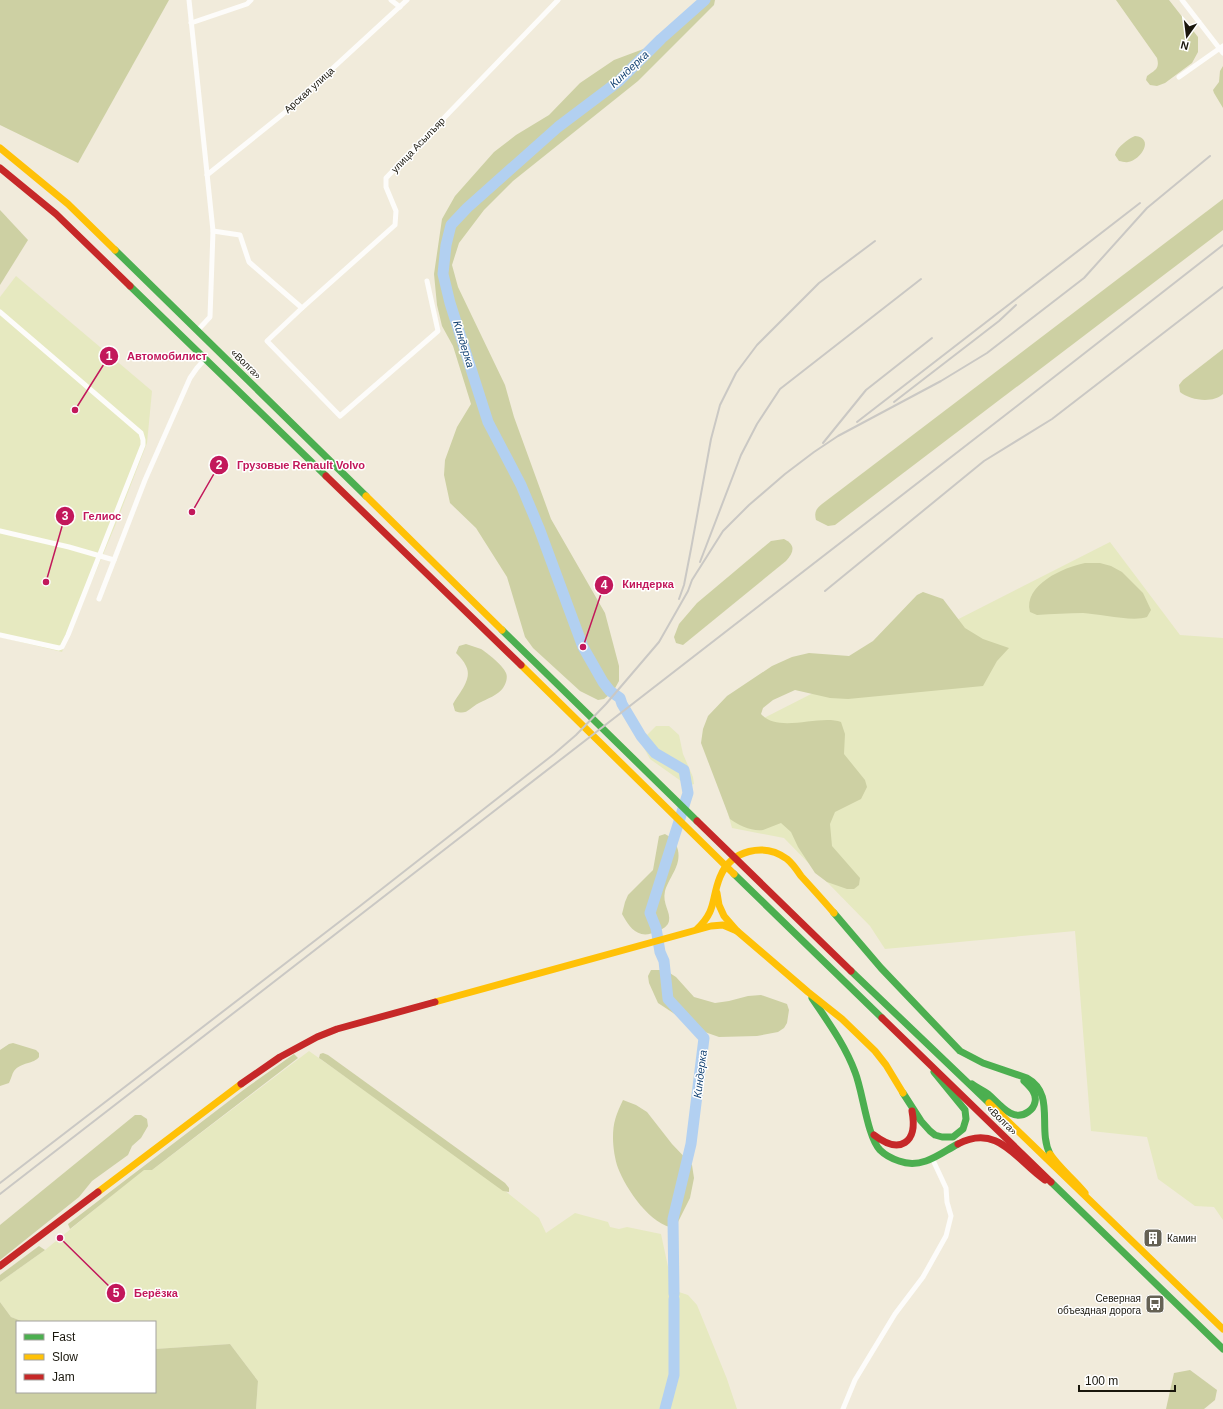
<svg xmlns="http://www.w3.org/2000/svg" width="1223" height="1409" font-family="Arial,sans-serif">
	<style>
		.green { fill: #e6e9c0 }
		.forest { fill: #cdd0a3 }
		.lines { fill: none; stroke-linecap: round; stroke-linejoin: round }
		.river { stroke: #b2d0f1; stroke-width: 11 }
		.street { stroke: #fdfcfa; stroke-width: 5 }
		.fast { stroke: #4caf50; stroke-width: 7 }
		.slow { stroke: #ffc107; stroke-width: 7 }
		.jam { stroke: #c62828; stroke-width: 7 }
		.rail { stroke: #cac8c4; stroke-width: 2 }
		.labels { text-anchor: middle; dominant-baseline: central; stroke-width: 3; stroke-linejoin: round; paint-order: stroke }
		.street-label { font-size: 10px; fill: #19160c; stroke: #fff }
		.poi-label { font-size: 10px; fill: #19160c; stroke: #fff; text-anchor: start }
		.water-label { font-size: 11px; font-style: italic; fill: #154475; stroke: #fff }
		.leader { fill: none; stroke: #c2185b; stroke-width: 1.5 }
		.callout-dot { fill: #c2185b; stroke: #fff; stroke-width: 1.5 }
		.mark-label { font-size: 12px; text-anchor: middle; font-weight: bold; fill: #fff }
		.callout-label { font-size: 11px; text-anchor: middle; font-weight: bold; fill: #c2185b; stroke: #fff; stroke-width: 3; stroke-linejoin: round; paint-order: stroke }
	</style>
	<rect width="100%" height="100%" fill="#f1ebdb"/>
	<!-- green -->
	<g class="green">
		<path d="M 16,276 L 152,391 L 147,443 L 115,526 L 62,652 L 0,637 L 0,297 Z"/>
		<path d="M 1110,542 L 1180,635 L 1223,638 L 1223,1220 L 1214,1207 L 1195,1206 L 1158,1179 L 1147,1137 L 1091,1131 L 1075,931 L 885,949 L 870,926 L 784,838 L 732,828 L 709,746 Z"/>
		<path d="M 656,726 L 669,726 L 679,735 L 683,754 L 693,777 L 694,784 L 688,786 L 650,759 L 644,748 L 647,735 Z"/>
		<path d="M 309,1051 L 452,1152 L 484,1174 L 539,1218 L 546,1233 L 575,1213 L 608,1222 L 610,1227 L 619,1229 L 627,1227 L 661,1234 L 673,1290 L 688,1295 L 697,1305 L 727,1379 L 737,1409 L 256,1409 L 258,1381 L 230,1344 L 155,1349 L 155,1322 L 24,1322 L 11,1317 L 0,1302 L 0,1282 L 45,1250 L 144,1169 L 152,1170 Z"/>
	</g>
	<!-- forest -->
	<g class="forest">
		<path d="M 0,0 L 169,0 L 78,163 L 0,125 Z"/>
		<path d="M 699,0 L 715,0 L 714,5 L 638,81 L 513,181 L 484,210 L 459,243 L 452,265 L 458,287 L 505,385 L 514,417 L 551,519 L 605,613 L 619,666 L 619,681 L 613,692 L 604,699 L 598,700 L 580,691 L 533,648 L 525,637 L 507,577 L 476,528 L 450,503 L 444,475 L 445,460 L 457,427 L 471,404 L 453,346 L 442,326 L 437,305 L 434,274 L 442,219 L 455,196 L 494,152 L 516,135 L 549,115 L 580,83 L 614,60 L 646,48 Z"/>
		<path d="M 1116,0 L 1169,0 L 1198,37 L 1198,52 L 1192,63 L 1165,83 L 1157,86 L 1150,85 L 1146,80 L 1147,76 C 1155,70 1160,69 1157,58 Z"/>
		<path d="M 1223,66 L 1223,108 L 1214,93 L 1213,90 L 1219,82 L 1220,71 Z"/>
		<path d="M 1135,136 C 1155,138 1141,160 1128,162 C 1125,163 1122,161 1119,161 L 1115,155 C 1117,147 1128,139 1135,136 Z"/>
		<path d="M 1223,199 L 1223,230 L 835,525 L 828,526 L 816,520 C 814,512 816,509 822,504 Z"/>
		<path d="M 0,210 L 28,240 L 0,285 Z"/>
		<path d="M 1223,349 L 1223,394 C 1212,404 1190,400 1180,392 L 1179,385 L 1183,380 Z"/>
		<path d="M 784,539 C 796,545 794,552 786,561 L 683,645 L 676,643 L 674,637 L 679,624 L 697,603 L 771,541 Z"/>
		<path d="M 1085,563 L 1100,563 L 1111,566 L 1122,572 L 1143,593 L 1151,610 L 1147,617 C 1133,622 1099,614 1083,613 C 1068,613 1052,614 1037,615 L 1030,612 C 1023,585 1064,567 1085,563 Z"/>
		<path d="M 923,592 L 943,599 L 965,628 L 983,639 L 1009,648 L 997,661 L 983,686 L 848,699 L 830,698 L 795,690 L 773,700 L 763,708 L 761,714 C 779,734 819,714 841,722 L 845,734 L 844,754 L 865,780 L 867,787 L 861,799 L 835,812 L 830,824 L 832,846 L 860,878 L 859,885 L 854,889 L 847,889 L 827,882 L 815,873 L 798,847 L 791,832 L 781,823 C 775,825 769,828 763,830 C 753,832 738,825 730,819 L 701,743 L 703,729 L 708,716 L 727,696 L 772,666 L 792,657 L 809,653 L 849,656 L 873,641 L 917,595 Z"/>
		<path d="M 466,644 C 471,646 476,647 481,649 C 487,653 503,665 506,673 C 508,677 506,684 503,688 C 498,695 487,699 479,703 C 469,708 467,716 455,711 L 453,704 C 459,693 473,679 466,666 C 464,661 460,657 456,653 L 459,646 Z"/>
		<path d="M 665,834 C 668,836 673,838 675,841 C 677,843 677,845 677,847 C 683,864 670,875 665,891 C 662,904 671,912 669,921 C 668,926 663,929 658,931 C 639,940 631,930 622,914 L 625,902 L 628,895 L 653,870 L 659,836 Z"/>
		<path d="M 651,970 L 665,970 L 676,977 L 694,997 L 715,1003 L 729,1001 L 748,996 L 761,995 L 787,1004 L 789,1010 L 787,1023 L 784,1028 L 778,1032 L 757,1036 L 719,1037 L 699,1030 L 658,1003 L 649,983 L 648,976 Z"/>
		<path d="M 13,1043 L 36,1050 L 39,1053 L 39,1057 C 34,1064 21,1062 14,1071 C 12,1074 11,1079 9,1083 L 0,1086 L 0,1050 L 9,1044 Z"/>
		<path d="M 323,1053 L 328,1055 L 505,1183 L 509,1188 L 509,1192 L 503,1191 L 322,1060 L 319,1058 L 320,1054 Z"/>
		<path d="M 294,1054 L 298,1058 L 152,1170 L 144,1170 L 70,1229 L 68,1224 L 246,1088 Z"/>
		<path d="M 623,1100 L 636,1105 L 647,1112 L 672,1144 L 692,1165 L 694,1178 L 690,1198 L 675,1228 C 651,1226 626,1189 618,1168 C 615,1160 613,1147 613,1138 C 613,1122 616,1115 623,1100 Z"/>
		<path d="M 135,1115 L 141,1115 L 147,1119 L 148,1126 L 141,1138 L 132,1146 L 128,1155 L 92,1181 L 79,1197 L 0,1260 L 0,1225 Z"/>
		<path d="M 39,1246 L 45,1250 L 0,1282 L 0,1275 Z"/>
		<path d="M 0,1302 L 11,1317 L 24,1322 L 17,1322 L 17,1392 L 155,1392 L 155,1349 L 230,1344 L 258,1381 L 256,1409 L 0,1409 Z"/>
		<path d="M 1190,1370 L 1217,1390 L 1215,1400 L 1204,1409 L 1166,1409 L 1174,1373 Z"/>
	</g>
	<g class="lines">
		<!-- river -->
		<g class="river">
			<path d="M 674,1294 L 673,1219 L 691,1144 L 704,1038 L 668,999 L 664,961 L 660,952 L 656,928 L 650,913 L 688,793 L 684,770 L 655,753 L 641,736 L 622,704 L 620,698 L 610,691 L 603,682 L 583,647 L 539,528 L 521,485 L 488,422 L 450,303 L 443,274 L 446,245 L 451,225 L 467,208 L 558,127 L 619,81 L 661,39 L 705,0"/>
			<path d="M 665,1409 L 674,1375 L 674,1299"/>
		</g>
		<!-- street -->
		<g class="street">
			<path d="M 189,0 L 213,231 L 210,317 L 197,331"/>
			<path d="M 391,0 L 400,7"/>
			<path d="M 1182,0 L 1223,53"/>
			<path d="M 191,23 L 247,4 L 251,0"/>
			<path d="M 1179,77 L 1223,46"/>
			<path d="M 207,175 L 283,114 L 407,0"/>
			<path d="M 213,231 L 240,235 L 249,262 L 302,308 L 395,225 L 396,211 L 386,187 L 386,178 L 558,0"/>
			<path d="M 302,308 L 267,341 L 340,416 L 438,331 L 427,281"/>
			<path d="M 0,312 L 141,433 L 143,440 L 143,445 L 68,635 L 62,647 L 59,648 L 0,635"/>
			<path d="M 0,531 L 69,547 L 114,560"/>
			<path d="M 99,599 L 145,480 L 190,378 L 197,368 L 205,359"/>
			<path d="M 843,1409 L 855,1380 L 895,1314 L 923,1277 L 946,1236 L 951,1216 L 947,1202 L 946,1188 L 932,1158"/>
		</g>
		<!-- fast -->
		<g class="fast">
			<path d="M 115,250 L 366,496"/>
			<path d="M 130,286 L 326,476"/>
			<path d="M 502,630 L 697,821"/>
			<path d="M 734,874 L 882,1018"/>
			<path d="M 834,913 L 881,968 L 960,1051 L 983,1063 L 1027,1078 C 1056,1094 1037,1129 1050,1154"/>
			<path d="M 851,971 L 989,1103"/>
			<path d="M 812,998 C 828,1022 845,1045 855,1072 C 863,1092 867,1136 880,1150 C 885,1155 893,1159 899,1161 C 907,1164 917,1164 926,1161 C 938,1157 948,1149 958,1144"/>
			<path d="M 972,1084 C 977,1088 983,1090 988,1094 C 999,1103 1012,1123 1028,1112 C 1031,1110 1034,1107 1035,1102 C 1037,1093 1030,1087 1024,1081"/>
			<path d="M 903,1093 L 921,1121 L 930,1131 L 935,1135 L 942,1137 L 953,1137 L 963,1129 L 966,1119 L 965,1110 L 934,1072"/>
			<path d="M 1051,1182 L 1223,1349"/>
		</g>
		<!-- slow -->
		<g class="slow">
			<path d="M 0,148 L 68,204 L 115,250"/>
			<path d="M 366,496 L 502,630"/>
			<path d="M 521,665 L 734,874"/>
			<path d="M 717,893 L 719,905 L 724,916 L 737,931 L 808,992 L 842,1019 L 875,1051 L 886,1065 L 903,1093"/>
			<path d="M 697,929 C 717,910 711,899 720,877 C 731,850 764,842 787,859 C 792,863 797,870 801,876 C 812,888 823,900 834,913"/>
			<path d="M 435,1002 L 711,926 L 723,925 L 737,931"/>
			<path d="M 989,1103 L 1223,1329"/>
			<path d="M 1050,1154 C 1060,1169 1074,1179 1085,1193"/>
			<path d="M 98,1192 L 241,1084"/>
		</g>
		<!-- jam -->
		<g class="jam">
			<path d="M 0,168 L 56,214 L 130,286"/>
			<path d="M 326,476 L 521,665"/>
			<path d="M 697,821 L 851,971"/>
			<path d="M 882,1018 L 1051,1182"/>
			<path d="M 241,1084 L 280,1057 L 317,1037 L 337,1029 L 435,1002"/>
			<path d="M 874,1135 C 900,1155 918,1143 912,1111"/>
			<path d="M 958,1144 C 998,1123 1016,1160 1045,1180"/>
			<path d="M 0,1266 L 98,1192"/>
		</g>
		<!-- rail -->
		<g class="rail">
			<path d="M 894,402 L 999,321 L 1016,305"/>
			<path d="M 857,422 L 1140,203"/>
			<path d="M 823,443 L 866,390 L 932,338"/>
			<path d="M 700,562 L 741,455 L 757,424 L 780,389 L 921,279"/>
			<path d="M 825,591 L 984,461 L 1052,419 L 1223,287"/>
			<path d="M 679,599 L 684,585 L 691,549 L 711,439 L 720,405 L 736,373 L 757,345 L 819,283 L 875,241"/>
			<path d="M 0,1183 L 360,906 L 554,754 L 576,735 L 606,704 L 659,642 L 688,591 L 692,580 L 723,531 L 749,505 L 785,474 L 814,452 L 838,436 L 941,381 L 987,353 L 1084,278 L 1147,208 L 1210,156"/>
			<path d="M 0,1194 L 1017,406 L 1223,245"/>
		</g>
	</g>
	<!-- icons -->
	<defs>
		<symbol id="building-square" viewBox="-11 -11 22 22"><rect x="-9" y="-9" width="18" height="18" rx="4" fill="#656154" stroke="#fff"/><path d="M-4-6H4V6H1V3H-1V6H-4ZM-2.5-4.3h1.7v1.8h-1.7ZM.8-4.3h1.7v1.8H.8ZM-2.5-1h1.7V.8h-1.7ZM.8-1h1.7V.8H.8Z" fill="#fff"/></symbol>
		<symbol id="bus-square" viewBox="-11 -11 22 22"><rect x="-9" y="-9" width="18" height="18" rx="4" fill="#656154" stroke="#fff"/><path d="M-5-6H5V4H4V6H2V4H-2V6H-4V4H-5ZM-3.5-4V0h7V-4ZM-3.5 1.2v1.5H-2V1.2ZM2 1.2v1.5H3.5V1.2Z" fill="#fff"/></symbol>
	</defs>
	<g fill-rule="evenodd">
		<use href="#building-square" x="1142" y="1227" width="22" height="22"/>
		<use href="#bus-square" x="1144" y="1293" width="22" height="22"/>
	</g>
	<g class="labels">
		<!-- street labels -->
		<g class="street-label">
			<text transform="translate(309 90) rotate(-42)">Арская улица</text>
			<text transform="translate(418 145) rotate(-46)">улица Асылъяр</text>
			<text transform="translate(246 364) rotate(44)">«Волга»</text>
			<text transform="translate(1002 1120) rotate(44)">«Волга»</text>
		</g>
		<!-- poi labels -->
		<g class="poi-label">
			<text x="1167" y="1238">Камин</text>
			<text x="1141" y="1298" text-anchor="end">Северная<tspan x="1141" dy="12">объездная дорога</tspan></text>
		</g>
		<!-- water labels -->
		<g class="water-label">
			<text transform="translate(629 69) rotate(-43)">Киндерка</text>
			<text transform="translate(464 344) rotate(73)">Киндерка</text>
			<text transform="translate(700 1074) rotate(-83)">Киндерка</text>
		</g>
	</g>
	<!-- callouts -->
	<path class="leader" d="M75 410L109 356M192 512L219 465M46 582L65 516M583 647L604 585M60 1238L116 1293"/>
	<g class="callout-dot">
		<circle cx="75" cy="410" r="4"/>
		<circle cx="192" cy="512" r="4"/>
		<circle cx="46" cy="582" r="4"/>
		<circle cx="583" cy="647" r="4"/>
		<circle cx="60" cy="1238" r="4"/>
		<circle cx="109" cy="356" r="10"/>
		<circle cx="219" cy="465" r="10"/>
		<circle cx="65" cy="516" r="10"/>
		<circle cx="604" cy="585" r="10"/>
		<circle cx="116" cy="1293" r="10"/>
	</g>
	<g class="mark-label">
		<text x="109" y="360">1</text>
		<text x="219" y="469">2</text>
		<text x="65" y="520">3</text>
		<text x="604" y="589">4</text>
		<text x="116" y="1297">5</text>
	</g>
	<g class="callout-label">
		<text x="167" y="360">Автомобилист</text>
		<text x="301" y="469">Грузовые Renault Volvo</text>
		<text x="102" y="520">Гелиос</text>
		<text x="648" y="588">Киндерка</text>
		<text x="156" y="1297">Берёзка</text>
	</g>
	<!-- legend -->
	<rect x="16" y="1321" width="140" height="72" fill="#ffffff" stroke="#a3a29e"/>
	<rect x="24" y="1334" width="20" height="6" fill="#4caf50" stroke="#a3a29e"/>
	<text x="52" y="1341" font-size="12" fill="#19160c">Fast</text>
	<rect x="24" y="1354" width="20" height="6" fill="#ffc107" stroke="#a3a29e"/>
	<text x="52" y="1361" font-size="12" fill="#19160c">Slow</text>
	<rect x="24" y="1374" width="20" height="6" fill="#c62828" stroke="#a3a29e"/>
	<text x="52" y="1381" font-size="12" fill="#19160c">Jam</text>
	<!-- north arrow -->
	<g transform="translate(1187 36) rotate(194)" stroke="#ffffff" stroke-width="3" paint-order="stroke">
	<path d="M0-3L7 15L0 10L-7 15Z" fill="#19160c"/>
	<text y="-6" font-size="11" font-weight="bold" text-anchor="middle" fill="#19160c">N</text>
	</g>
	<!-- scale -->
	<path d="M1079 1385v6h96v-6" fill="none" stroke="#19160c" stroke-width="2"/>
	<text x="1085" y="1385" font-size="12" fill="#19160c" stroke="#ffffff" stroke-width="3" paint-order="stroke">100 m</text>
</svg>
